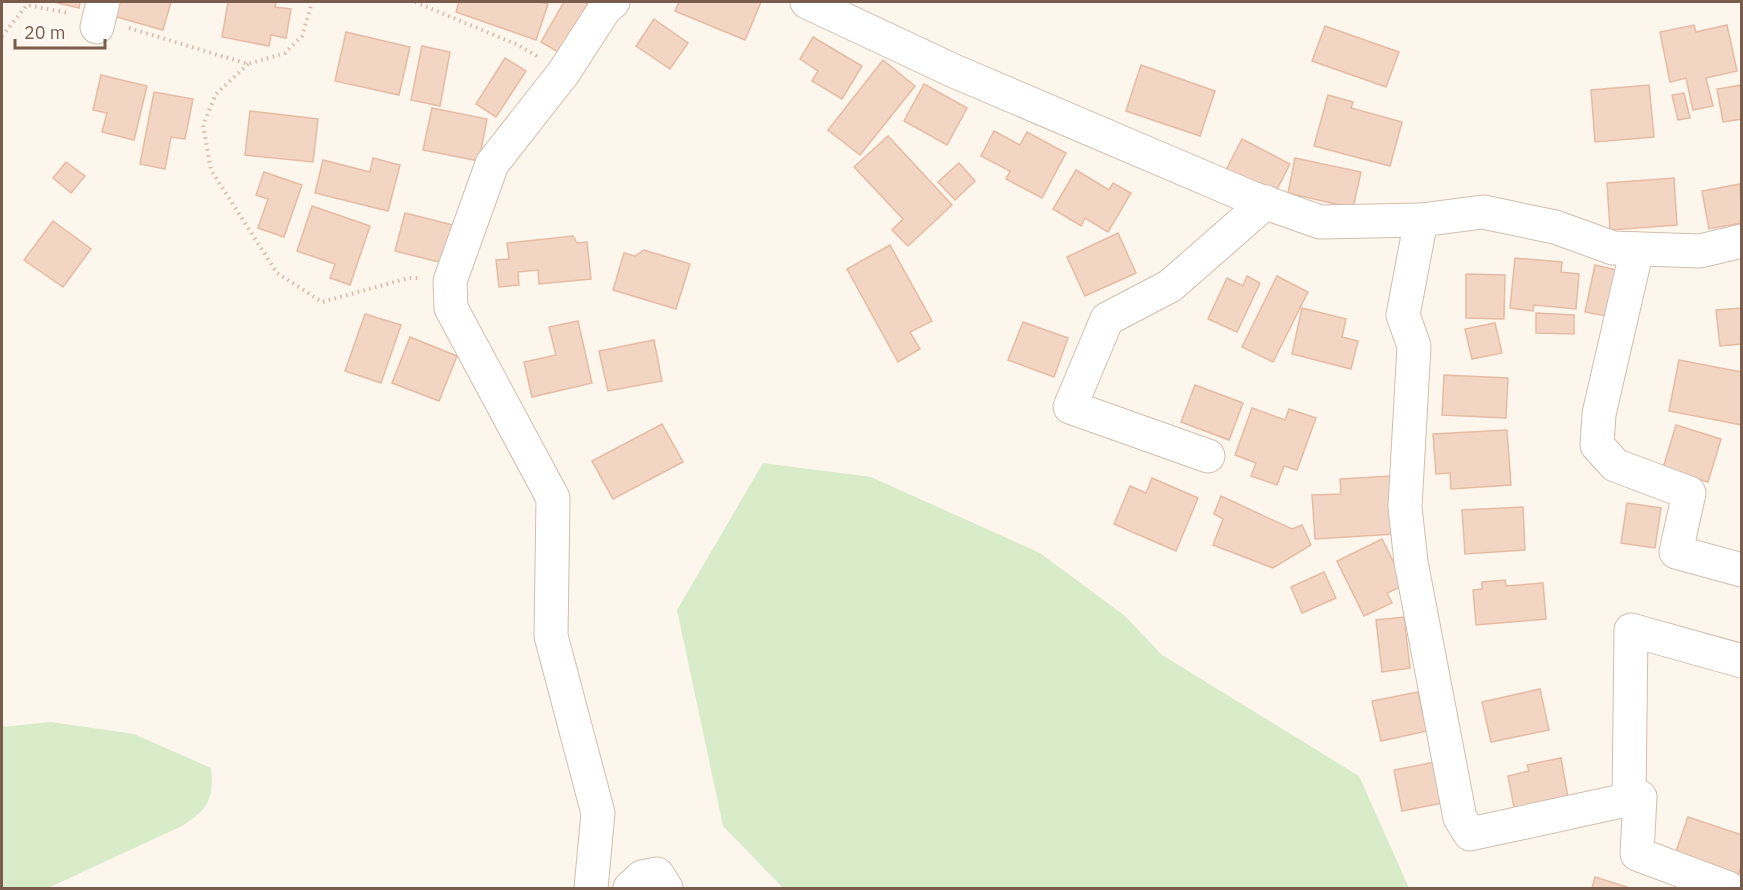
<svg xmlns="http://www.w3.org/2000/svg" width="1743" height="890" font-family="'IBM Plex Sans',sans-serif">
<rect width="100%" height="100%" fill="#fdf6ec"/>
<!-- green -->
<g fill="#d8ecc9">
<path d="M763 463 871 477 1040 553 1125 616 1162 655 1359 776 1409 888H783L723 826 677 610Z"/>
<path d="M51 722 134 734 211 768C215 798 207 810 182 826L48 888H2V727Z"/>
</g>
<!-- building -->
<g fill="#f3d5c3" stroke="#e6bba3" stroke-width="1.5">
<path d="M54 2H80L79 8Z"/>
<path d="M117 2H171L163 30 113 16Z"/>
<path d="M228 2H276L275 7 291 9 286 38 271 35 269 46 222 37Z"/>
<path d="M459 2H540L548 4 536 40 456 12Z"/>
<path d="M564 2H584L593 7 565 56 541 42Z"/>
<path d="M679 2H761L745 40 675 11Z"/>
<path d="M654 19 688 43 670 69 636 46Z"/>
<path d="M1694 25 1696 32 1727 25 1737 71 1706 78 1713 106 1693 110 1686 78 1670 82 1660 32Z"/>
<path d="M1325 26 1399 52 1386 87 1312 61Z"/>
<path d="M346 32 410 47 399 95 335 81Z"/>
<path d="M813 37 862 66 842 99 812 81 818 71 800 59Z"/>
<path d="M422 46 450 52 440 106 411 100Z"/>
<path d="M505 58 526 71 496 117 476 104Z"/>
<path d="M883 60 915 86 860 155 828 130Z"/>
<path d="M1141 65 1215 91 1200 136 1126 111Z"/>
<path d="M101 75 147 86 134 140 102 132 107 113 93 110Z"/>
<path d="M924 84 967 108 947 145 904 121Z"/>
<path d="M1649 85 1654 137 1595 142 1591 90Z"/>
<path d="M1742 85V119L1723 122 1717 89Z"/>
<path d="M154 92 193 99 185 139 171 137 165 169 140 164Z"/>
<path d="M1684 93 1690 118 1678 120 1672 95Z"/>
<path d="M1328 95 1353 102 1351 108 1402 122 1390 166 1314 146Z"/>
<path d="M432 108 487 119 479 161 423 150Z"/>
<path d="M250 111 318 119 313 162 245 155Z"/>
<path d="M994 131 1020 145 1027 132 1066 153 1042 198 1006 179 1010 171 981 156Z"/>
<path d="M888 136 952 205 908 246 892 230 903 219 854 167Z"/>
<path d="M1242 139 1290 164 1274 195 1226 170Z"/>
<path d="M373 158 400 165 388 211 315 193 323 160 370 172Z"/>
<path d="M1295 158 1361 172 1353 208 1288 193Z"/>
<path d="M66 162 85 176 71 193 53 178Z"/>
<path d="M959 163 975 181 955 200 938 182Z"/>
<path d="M1076 170 1109 190 1113 183 1131 193 1108 232 1085 218 1081 226 1053 209Z"/>
<path d="M264 172 302 185 284 237 258 228 268 199 256 195Z"/>
<path d="M1674 178 1677 225 1610 230 1607 183Z"/>
<path d="M1740 184 1742 223 1709 229 1702 191Z"/>
<path d="M312 206 370 226 350 285 330 278 335 264 297 251Z"/>
<path d="M405 213 461 227 451 265 395 251Z"/>
<path d="M53 221 91 249 63 287 24 260Z"/>
<path d="M1118 233 1136 273 1085 296 1067 257Z"/>
<path d="M573 236 577 243 587 242 591 279 539 284 538 270 518 272 519 285 499 287 496 260 509 259 507 243Z"/>
<path d="M890 245 932 321 910 332 920 349 898 362 847 269Z"/>
<path d="M644 250 690 264 676 309 613 290 624 253 635 256Z"/>
<path d="M1515 258 1562 262 1561 272 1579 274 1576 309 1534 305 1533 311 1510 308Z"/>
<path d="M1595 265 1621 271 1611 317 1585 312Z"/>
<path d="M1466 274 1505 275 1504 319 1466 318Z"/>
<path d="M1247 276 1260 283 1237 332 1208 319 1227 278 1243 286Z"/>
<path d="M1277 276 1308 292 1273 362 1242 347Z"/>
<path d="M1302 308 1346 319 1342 337 1358 341 1351 369 1292 354Z"/>
<path d="M1742 308V344L1720 346 1716 310Z"/>
<path d="M1536 313 1574 315V334L1536 333Z"/>
<path d="M365 314 401 325 381 383 345 371Z"/>
<path d="M578 321 592 383 532 397 524 362 556 355 549 327Z"/>
<path d="M1023 322 1068 338 1054 377 1008 360Z"/>
<path d="M1495 323 1502 353 1472 359 1465 329Z"/>
<path d="M410 337 457 356 439 401 392 383Z"/>
<path d="M654 340 662 381 608 391 599 351Z"/>
<path d="M1679 360 1742 372V425L1669 411Z"/>
<path d="M1444 375 1508 378 1506 418 1442 415Z"/>
<path d="M1195 385 1243 403 1229 440 1181 422Z"/>
<path d="M1252 408 1285 420 1289 409 1316 418 1297 470 1284 466 1277 485 1251 476 1256 463 1235 455Z"/>
<path d="M662 424 683 462 613 499 592 461Z"/>
<path d="M1676 425 1721 439 1708 482 1663 468Z"/>
<path d="M1507 430 1511 485 1451 489 1450 473 1436 474 1433 434Z"/>
<path d="M1392 476 1395 534 1315 539 1312 495 1341 494 1340 479Z"/>
<path d="M1152 478 1198 498 1176 551 1114 524 1130 486 1146 493Z"/>
<path d="M1221 496 1292 529 1302 525 1311 545 1273 568 1213 545 1223 519 1214 514Z"/>
<path d="M1627 503 1661 508 1655 548 1621 543Z"/>
<path d="M1523 507 1525 550 1465 554 1462 510Z"/>
<path d="M1382 539 1405 585 1387 593 1392 603 1364 616 1337 561Z"/>
<path d="M1324 572 1336 598 1302 613 1291 587Z"/>
<path d="M1505 580 1506 586 1543 583 1546 619 1476 625 1473 590 1482 589V582Z"/>
<path d="M1404 617 1410 668 1382 672 1376 620Z"/>
<path d="M1540 689 1549 730 1491 742 1482 702Z"/>
<path d="M1418 692 1427 731 1381 741 1372 701Z"/>
<path d="M1561 758 1569 803 1515 813 1508 776 1529 771 1527 765Z"/>
<path d="M1435 762 1443 803 1402 811 1394 770Z"/>
<path d="M1688 817 1742 835V864L1736 881 1673 860Z"/>
<path d="M1595 877 1630 888H1592Z"/>
</g>
<g fill="none" stroke-linecap="round" stroke-linejoin="round">
<!-- minor casing -->
<g stroke="#d1beb0" stroke-width="35">
<g id="minor">
<path d="M807 2 954 71 1252 198 1320 222 1421 220 1483 212 1555 227 1613 248 1700 251 1742 241"/>
<path d="M97 27 103 2"/>
<path d="M1421 220 1403 315 1414 346 1405 507 1411 562 1460 818 1470 834 1640 797 1637 854 1728 888"/>
<path d="M1637 249 1599 414 1597 445 1615 465 1689 493 1676 552 1742 570"/>
<path d="M1208 456 1070 407 1107 319 1170 286 1266 202"/>
<path d="M1629 800 1631 630 1742 661"/>
<path d="M591 888 598 813 551 636 553 498 451 308 450 281 492 164 564 72 606 7 613 2"/>
<path d="M630 888 642 877 657 874 666 888"/>
</g>
</g>
<!-- path -->
<g stroke="#d9b8a5" stroke-width="4" stroke-dasharray="1.5 4.5" stroke-linecap="butt">
<path d="M415 2 518 45 537 56"/>
<path d="M129 28 248 64 285 53 302 36 312 2"/>
<path d="M2 36 27 5 69 13"/>
<path d="M248 64 216 94 203 125 211 170 277 273 322 302 409 278H418"/>
</g>
<!-- minor -->
<use href="#minor" stroke="#fff" stroke-width="33"/>
</g>
<!-- border -->
<rect width="1743" height="890" fill="none" stroke="#7a5c4d" stroke-width="6"/>
<!-- scale -->
<path d="M15 39v9h90v-9" fill="none" stroke="#7a5c4d" stroke-width="3"/>
<text x="24" y="39" font-size="18" fill="#7a5c4d" stroke="#fffaf3" stroke-width="4.5" paint-order="stroke">20 m</text>
</svg>
